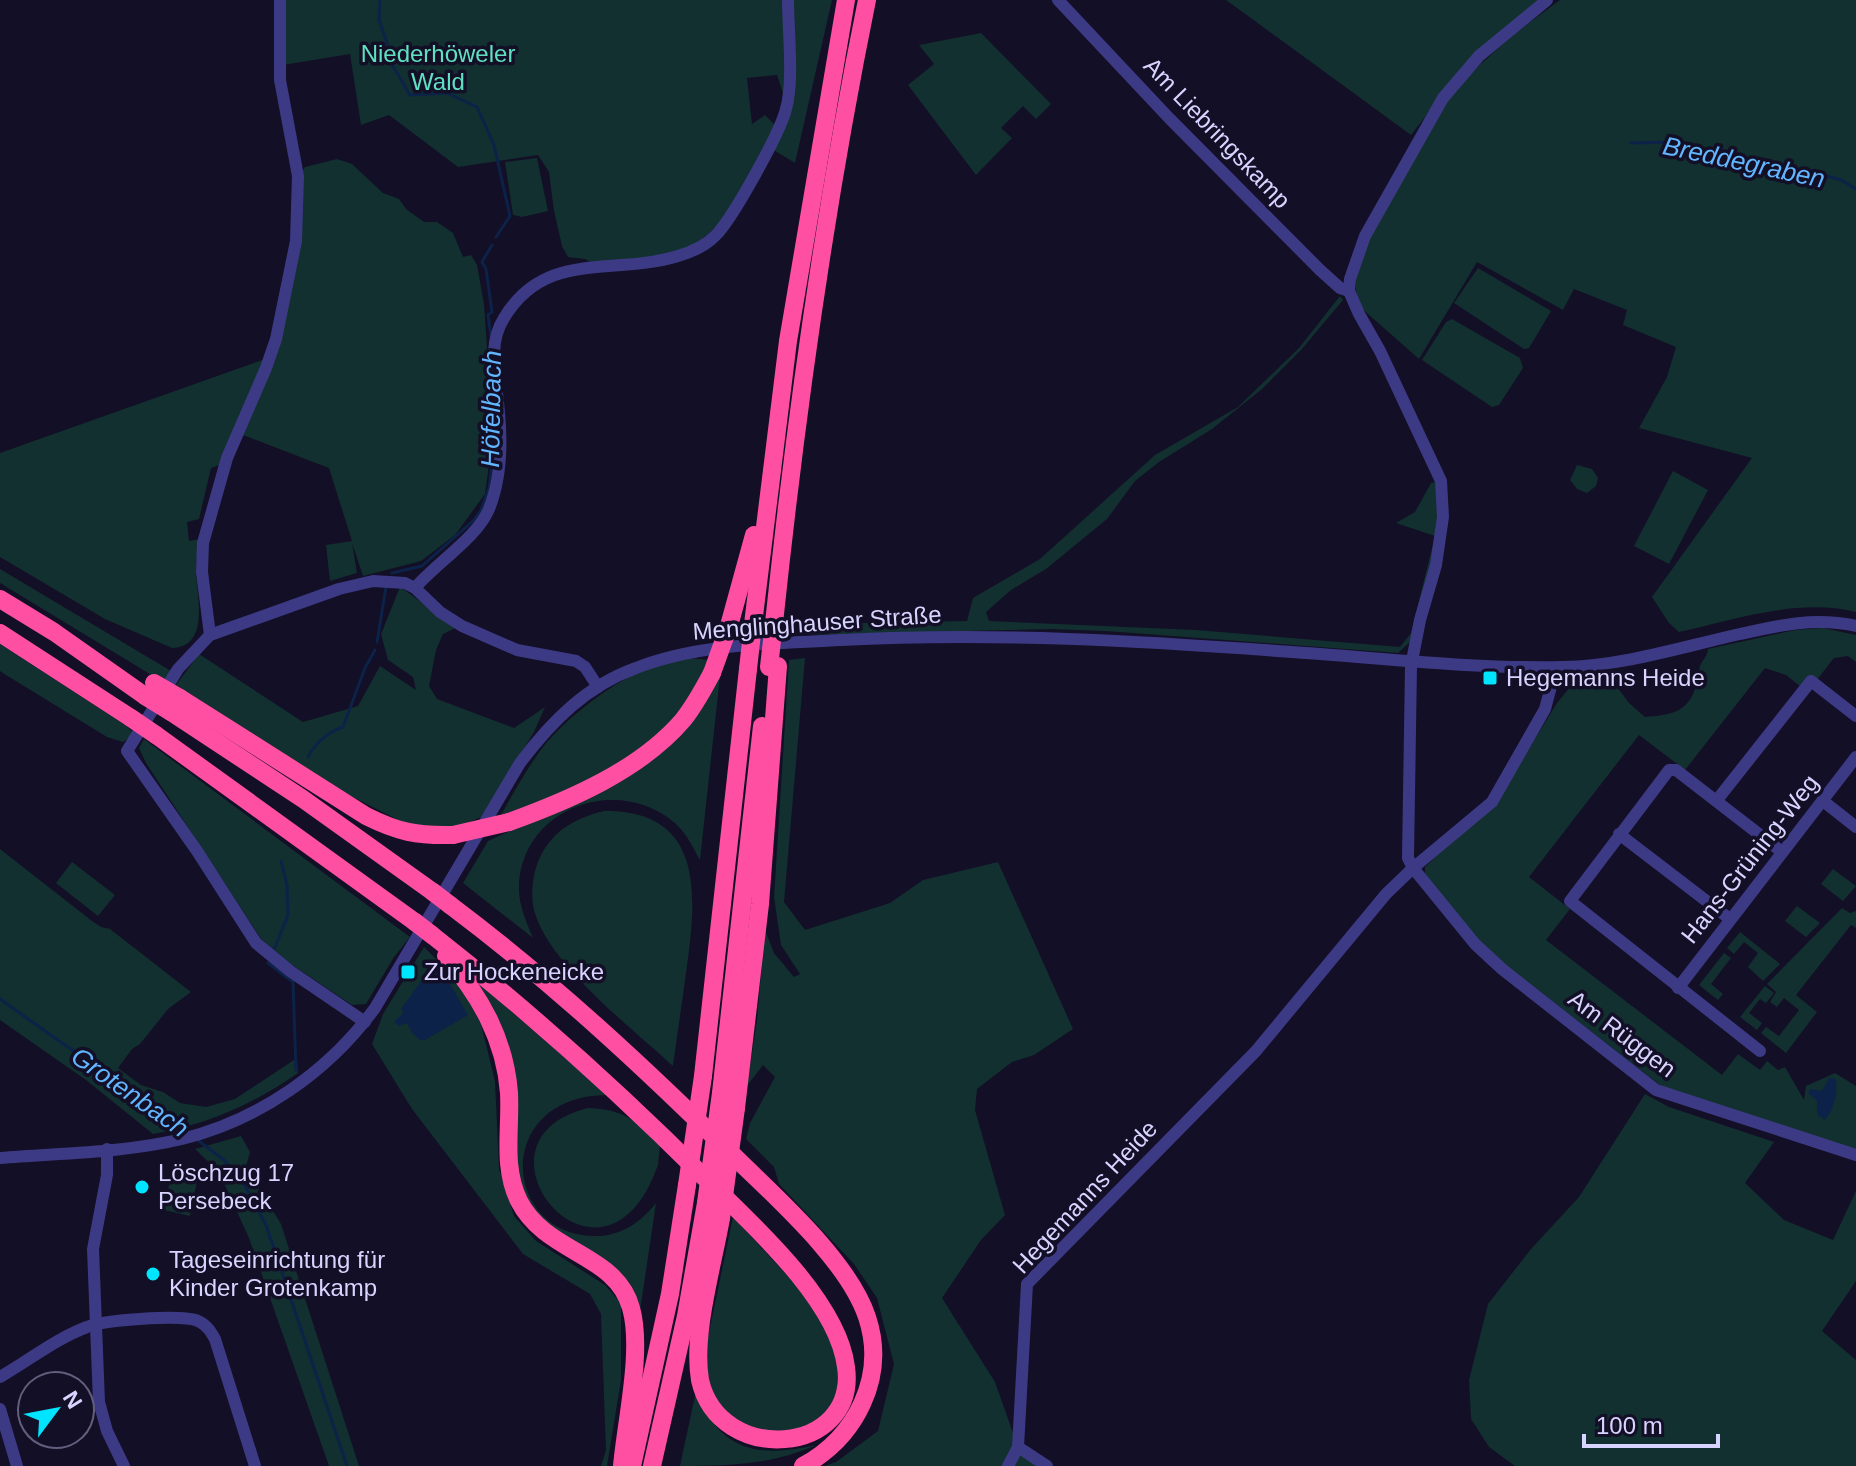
<svg xmlns="http://www.w3.org/2000/svg" width="1856" height="1466" font-family="Helvetica,sans-serif">
<rect width="100%" height="100%" fill="#130f26"/>
<!-- green -->
<g fill="#12302f">
<path d="M280 0H832L795 163 772 149 789 111 777 75 747 78 752 124 765 115 775 125C758 163 729 228 690 246 661 260 624 260 592 263L585 259 568 257 562 246 554 211 549 172 538 155 458 167 389 115 361 125 350 54 283 65Z"/>
<path d="M1226 0H1540L1433 107 1411 135Z"/>
<path d="M1560 0H1856V612C1797 598 1737 619 1679 632L1669 623 1652 597 1752 458 1639 428 1667 377 1676 347 1623 325 1627 310 1574 289 1563 310 1477 262 1419 359 1359 306 1356 291V272L1366 243 1447 102 1472 72 1515 33Z"/>
<path d="M981 33 1051 104 1036 119 1023 106 1001 128 1012 138 976 175 908 85 934 64 919 45Z"/>
<path d="M537 158 548 211 522 217 513 215 505 162Z"/>
<path d="M337 159 352 164 383 193 399 199 406 209 424 222H437L453 233 463 257 471 255 477 265 484 304 493 435 485 494 455 535 421 561 363 576 352 543 357 573 330 581 326 545 352 541 329 468 243 435C282 343 304 273 302 172L305 167Z"/>
<path d="M1478 268 1551 311 1529 348 1524 349 1454 303Z"/>
<path d="M1340 296 1343 300 1301 350 1262 389 1212 429 1159 462 1135 481 1107 519 1046 569 1011 590 986 612 989 621 1196 630 1400 647 1411 633 1435 536 1396 523 1415 512 1431 483 1435 482C1447 534 1424 591 1411 641L1398 653 1106 631 1050 629 807 635 809 624 967 621 973 598 1040 559 1155 455 1238 407 1299 348Z"/>
<path d="M1452 319 1520 358 1523 368 1499 405 1492 407 1422 360 1446 322Z"/>
<path d="M265 359 219 465 211 468 199 519 187 522 189 541 200 539C198 550 196 560 196 571 197 596 210 647 172 648L105 619 0 557V453Z"/>
<path d="M1577 465 1592 469 1598 478 1596 486 1587 493 1577 489 1570 480Z"/>
<path d="M1673 471 1708 490 1669 564 1634 546Z"/>
<path d="M0 569 171 671 163 682 0 583Z"/>
<path d="M400 587C420 599 435 617 455 628L443 634 436 650 429 686 437 699 514 728 545 707 534 732 483 816 455 829 410 826 341 791 176 685 199 654 303 722 358 706 380 666 416 690 413 677 388 660 381 634Z"/>
<path d="M1823 628 1856 635V662L1848 656 1834 658 1816 681 1801 687 1786 675 1765 668 1685 770 1639 735 1529 877 1570 909 1546 940 1722 1075 1738 1054 1760 1070 1767 1061 1778 1070 1785 1067 1804 1100 1806 1086 1835 1073 1856 1086V1150L1664 1088 1484 948 1425 874V867L1503 791 1557 703 1575 681 1583 676 1607 673 1629 703 1645 717C1670 715 1688 713 1696 686 1698 680 1698 672 1700 666 1703 659 1707 657 1708 649L1795 630Z"/>
<path d="M0 644 125 725 135 734 123 742 107 737 6 675 0 671Z"/>
<path d="M688 658 710 660C700 677 691 698 678 714 640 764 559 795 501 815 514 792 527 768 543 747 567 717 616 679 652 667 664 664 676 661 688 658Z"/>
<path d="M805 658 784 902 805 930 890 903 923 880 998 862 1073 1029 1034 1055 1012 1062 977 1089 975 1110 1005 1215 981 1240 942 1298 995 1382 1018 1447 1047 1466H825L836 1462 878 1431 894 1364 877 1298 854 1264 779 1184 774 1167 746 1139 750 1123 775 1077 763 1065 747 1086 757 1020 765 930 774 953 794 977 800 974 781 945 774 897 789 660Z"/>
<path d="M721 667 700 860C693 848 687 834 676 824 620 774 523 806 519 885 518 904 526 921 533 938L463 883 488 841 611 783Z"/>
<path d="M144 739 410 937 394 957 366 1004 352 1005 288 962 261 939 146 763 139 748Z"/>
<path d="M604 811C708 810 696 901 686 973 682 1004 677 1035 673 1066 632 1028 548 964 534 910 530 892 533 871 541 855 555 829 576 818 604 811Z"/>
<path d="M0 849 92 921 101 927 110 929 191 992 168 1009 140 1044 132 1049 118 1068 141 1085 163 1092 180 1103 206 1107 235 1099 297 1058 298 1073C254 1104 206 1125 153 1134L86 1080 0 1020Z"/>
<path d="M72 862 115 895 98 916 56 883Z"/>
<path d="M1833 869 1856 886 1843 901 1821 884Z"/>
<path d="M1797 906 1820 923 1806 937 1785 921Z"/>
<path d="M1842 908 1850 913 1856 911V928L1851 925 1796 995 1817 1012 1786 1053 1761 1033 1766 1027 1779 1036 1799 1010 1784 998 1777 1007 1770 1002 1776 992 1767 984Z"/>
<path d="M1740 932 1780 964 1763 981 1748 967 1758 953 1744 942 1734 954 1727 948Z"/>
<path d="M424 947 457 980 481 1024 495 1081 499 1169 514 1216 536 1241 605 1285 621 1303V1380L607 1466H601L606 1450 601 1314 590 1294 523 1254 412 1109 372 1044 383 1014Z"/>
<path d="M1724 953 1731 958 1711 984 1723 994 1718 1000 1699 985Z"/>
<path d="M463 970 608 1095C493 1095 501 1234 593 1236 620 1237 640 1223 656 1203L640 1311 553 1234 519 1187 513 1097Z"/>
<path d="M1765 986 1774 993 1766 1003 1760 999 1749 1013 1762 1023 1757 1030 1740 1017Z"/>
<path d="M1645 1094 1669 1107 1774 1142 1745 1183 1784 1220 1833 1240 1856 1191V1281L1822 1331 1856 1360V1466H1515L1489 1447 1471 1419 1469 1380 1488 1304 1531 1249 1579 1197Z"/>
<path d="M588 1108C623 1109 638 1121 660 1146L658 1164 660 1159C607 1325 453 1141 588 1108Z"/>
<path d="M241 1136 250 1152 246 1167 281 1224 359 1466H329L249 1238 219 1172 195 1149Z"/>
<path d="M172 1170 198 1175 190 1216 164 1210Z"/>
<path d="M733 1217 797 1286 813 1307 837 1355V1391L830 1407 816 1423 776 1438 724 1416 707 1380V1342Z"/>
<path d="M696 1391C720 1452 758 1458 816 1445 772 1465 727 1466 680 1466Z"/>
</g>
<!-- water -->
<g fill="#0c2248">
<path d="M429 970H438L450 984 468 1015 425 1040H420L412 1033 407 1023 399 1026 394 1022 403 1013 401 1009Z"/>
<path d="M1829 1078 1836 1079C1838 1091 1834 1113 1824 1120L1817 1114V1101L1808 1093 1810 1089 1822 1091Z"/>
</g>
<g fill="none" stroke-linecap="round" stroke-linejoin="round">
<!-- stream -->
<g stroke="#0c2248" stroke-width="3">
<path d="M380 0 379 20 387 43V56L410 95 447 93 477 107 494 145 510 216 496 237"/>
<path d="M1631 143 1675 142 1754 164 1805 170 1841 180 1856 189"/>
<path d="M491 336 488 315 492 312 486 269 482 262 492 245"/>
<path d="M392 573 422 566 474 520 481 510 489 488 494 451"/>
<path d="M377 642 386 587"/>
<path d="M308 757C315 743 328 732 343 727L365 668 375 650"/>
<path d="M273 952 288 915 287 885 281 861"/>
<path d="M268 963 293 982 296 1070"/>
<path d="M0 999 189 1133"/>
<path d="M195 1138 225 1161 245 1186 266 1225 347 1466"/>
</g>
<!-- minor -->
<g stroke="#3d3a85" stroke-width="12">
<path d="M1058 0 1169 118 1320 270 1340 288 1349 291"/>
<path d="M1547 0 1479 56 1443 98 1365 236 1350 279 1349 291 1359 314 1380 351 1441 481 1443 517 1436 565 1420 620 1411 666 1408 858 1413 868 1475 944 1502 969 1656 1090 1856 1155"/>
<path d="M415 588C436 563 477 538 489 509 501 479 502 444 499 413 497 382 486 346 504 318 546 249 613 276 678 256 692 252 705 246 715 236 732 220 780 133 786 109 794 81 788 31 788 0"/>
<path d="M210 635 202 572 203 543 227 458 266 368 276 339 296 241 298 176 280 80V0"/>
<path d="M1717 800 1811 681 1856 716"/>
<path d="M1823 801 1856 827"/>
<path d="M1619 834 1730 919"/>
<path d="M1678 988 1856 757"/>
<path d="M365 1022 290 971 256 943 197 851 127 751 178 669 210 635 339 589 373 581 405 583 415 588 440 612 462 626 517 650 576 661 585 667 598 687"/>
<path d="M1760 1051 1570 901 1669 770H1676L1782 852"/>
<path d="M107 1149V1175L93 1249 99 1402 107 1431 124 1466"/>
<path d="M0 1158C60 1153 123 1153 182 1139 259 1120 328 1072 375 1008L520 763C551 722 586 686 636 668 700 643 774 644 841 640 992 632 1142 641 1292 652 1382 658 1473 669 1563 667 1622 666 1682 647 1740 634 1780 625 1815 617 1856 626"/>
<path d="M0 1377C28 1361 57 1338 87 1327 104 1320 182 1314 198 1321 207 1325 211 1332 215 1339L255 1466"/>
<path d="M0 1409 17 1466"/>
<path d="M1018 1447 1047 1466"/>
<path d="M1008 1466 1018 1447 1027 1284 1256 1051 1386 894 1413 868 1492 802 1545 709 1556 668"/>
</g>
<!-- highway -->
<g stroke="#ff4fa3" stroke-width="18">
<path d="M0 599 54 632 145 696"/>
<path d="M774 623C796 414 825 206 867 0"/>
<path d="M753 624 788 341 846 0"/>
<path d="M729 626 754 535"/>
<path d="M0 633 131 718"/>
<path d="M180 698 366 816C398 832 417 836 453 835"/>
<path d="M171 712 303 799 433 892"/>
<path d="M156 735 415 922"/>
<path d="M509 822C570 800 640 770 683 720 695 705 703 690 712 673"/>
<path d="M450 905C554 983 648 1071 741 1163 782 1203 849 1263 867 1317 887 1377 856 1437 803 1466"/>
<path d="M432 935C529 1011 620 1093 707 1180 753 1225 838 1301 846 1367 858 1456 719 1466 700 1380 692 1334 713 1265 721 1218"/>
<path d="M446 956C480 996 505 1039 509 1093 511 1129 502 1167 519 1201 546 1254 616 1253 631 1308 643 1350 626 1421 622 1466"/>
<path d="M703 1076 748 669"/>
<path d="M721 1093 762 726"/>
<path d="M736 1108 760 904 778 666"/>
<path d="M632 1466 670 1294 687 1185"/>
<path d="M652 1466 686 1316 706 1203"/>
</g>
<!-- highway-bridge -->
<g stroke="#ff4fa3" stroke-width="18">
<path d="M769 667 774 623"/>
<path d="M748 669 753 624"/>
<path d="M712 673 729 626"/>
<path d="M154 683 180 698"/>
<path d="M145 696 171 712"/>
<path d="M131 718 156 735"/>
<path d="M453 835 509 822"/>
<path d="M433 892 450 905"/>
<path d="M415 922 432 935"/>
<path d="M687 1185 703 1076"/>
<path d="M706 1203 721 1093"/>
<path d="M721 1218 736 1108"/>
</g>
</g>
<!-- markers -->
<g fill="#00e5ff" stroke="#130f26" stroke-width="3">
<rect x="1482" y="670" width="16" height="16" rx="4"/>
<rect x="400" y="964" width="16" height="16" rx="4"/>
<circle cx="142" cy="1187" r="8"/>
<circle cx="153" cy="1274" r="8"/>
</g>
<g text-anchor="middle" stroke-width="7" stroke-linejoin="round" paint-order="stroke">
<!-- park labels -->
<g font-size="24" fill="#5fe0c0" stroke="#130f26">
<text x="438" y="62">Niederhöweler<tspan x="438" dy="28">Wald</tspan></text>
</g>
<!-- street labels -->
<g font-size="24" fill="#d9d4ff" stroke="#130f26">
<text transform="translate(1217 133) rotate(46)" y="8">Am Liebringskamp</text>
<text transform="translate(817 623) rotate(-4)" y="8">Menglinghauser Straße</text>
<text transform="translate(1750 859) rotate(-52)" y="8">Hans-Grüning-Weg</text>
<text transform="translate(1622 1034) rotate(37)" y="8">Am Rüggen</text>
<text transform="translate(1085 1197) rotate(-47)" y="8">Hegemanns Heide</text>
</g>
<!-- poi labels -->
<g font-size="24" fill="#d9d4ff" stroke="#130f26" text-anchor="start">
<text x="1506" y="686">Hegemanns Heide</text>
<text x="424" y="980">Zur Hockeneicke</text>
<text x="158" y="1181">Löschzug 17<tspan x="158" dy="28">Persebeck</tspan></text>
<text x="169" y="1268">Tageseinrichtung für<tspan x="169" dy="28">Kinder Grotenkamp</tspan></text>
</g>
<!-- water labels -->
<g font-size="26" font-style="italic" fill="#62b6ff" stroke="#130f26">
<text transform="translate(1744 162) rotate(12)" y="9">Breddegraben</text>
<text transform="translate(491 409) rotate(-89)" y="9">Höfelbach</text>
<text transform="translate(130 1092) rotate(35)" y="9">Grotenbach</text>
</g>
</g>
<!-- north arrow -->
<g transform="translate(56 1410) rotate(58)"><circle r="38" fill="#130f26" stroke="#625e7d" stroke-width="2"/>
<path d="M0-6L14 30L0 20L-14 30Z" fill="#00e5ff"/>
<text y="-12" font-size="22" font-weight="bold" text-anchor="middle" fill="#d9d4ff">N</text>
</g>
<!-- scale -->
<path d="M1584 1434v12h134v-12" fill="none" stroke="#d9d4ff" stroke-width="4"/>
<text x="1596" y="1434" font-size="24" fill="#d9d4ff" stroke="#130f26" stroke-width="6" paint-order="stroke">100 m</text>
</svg>
